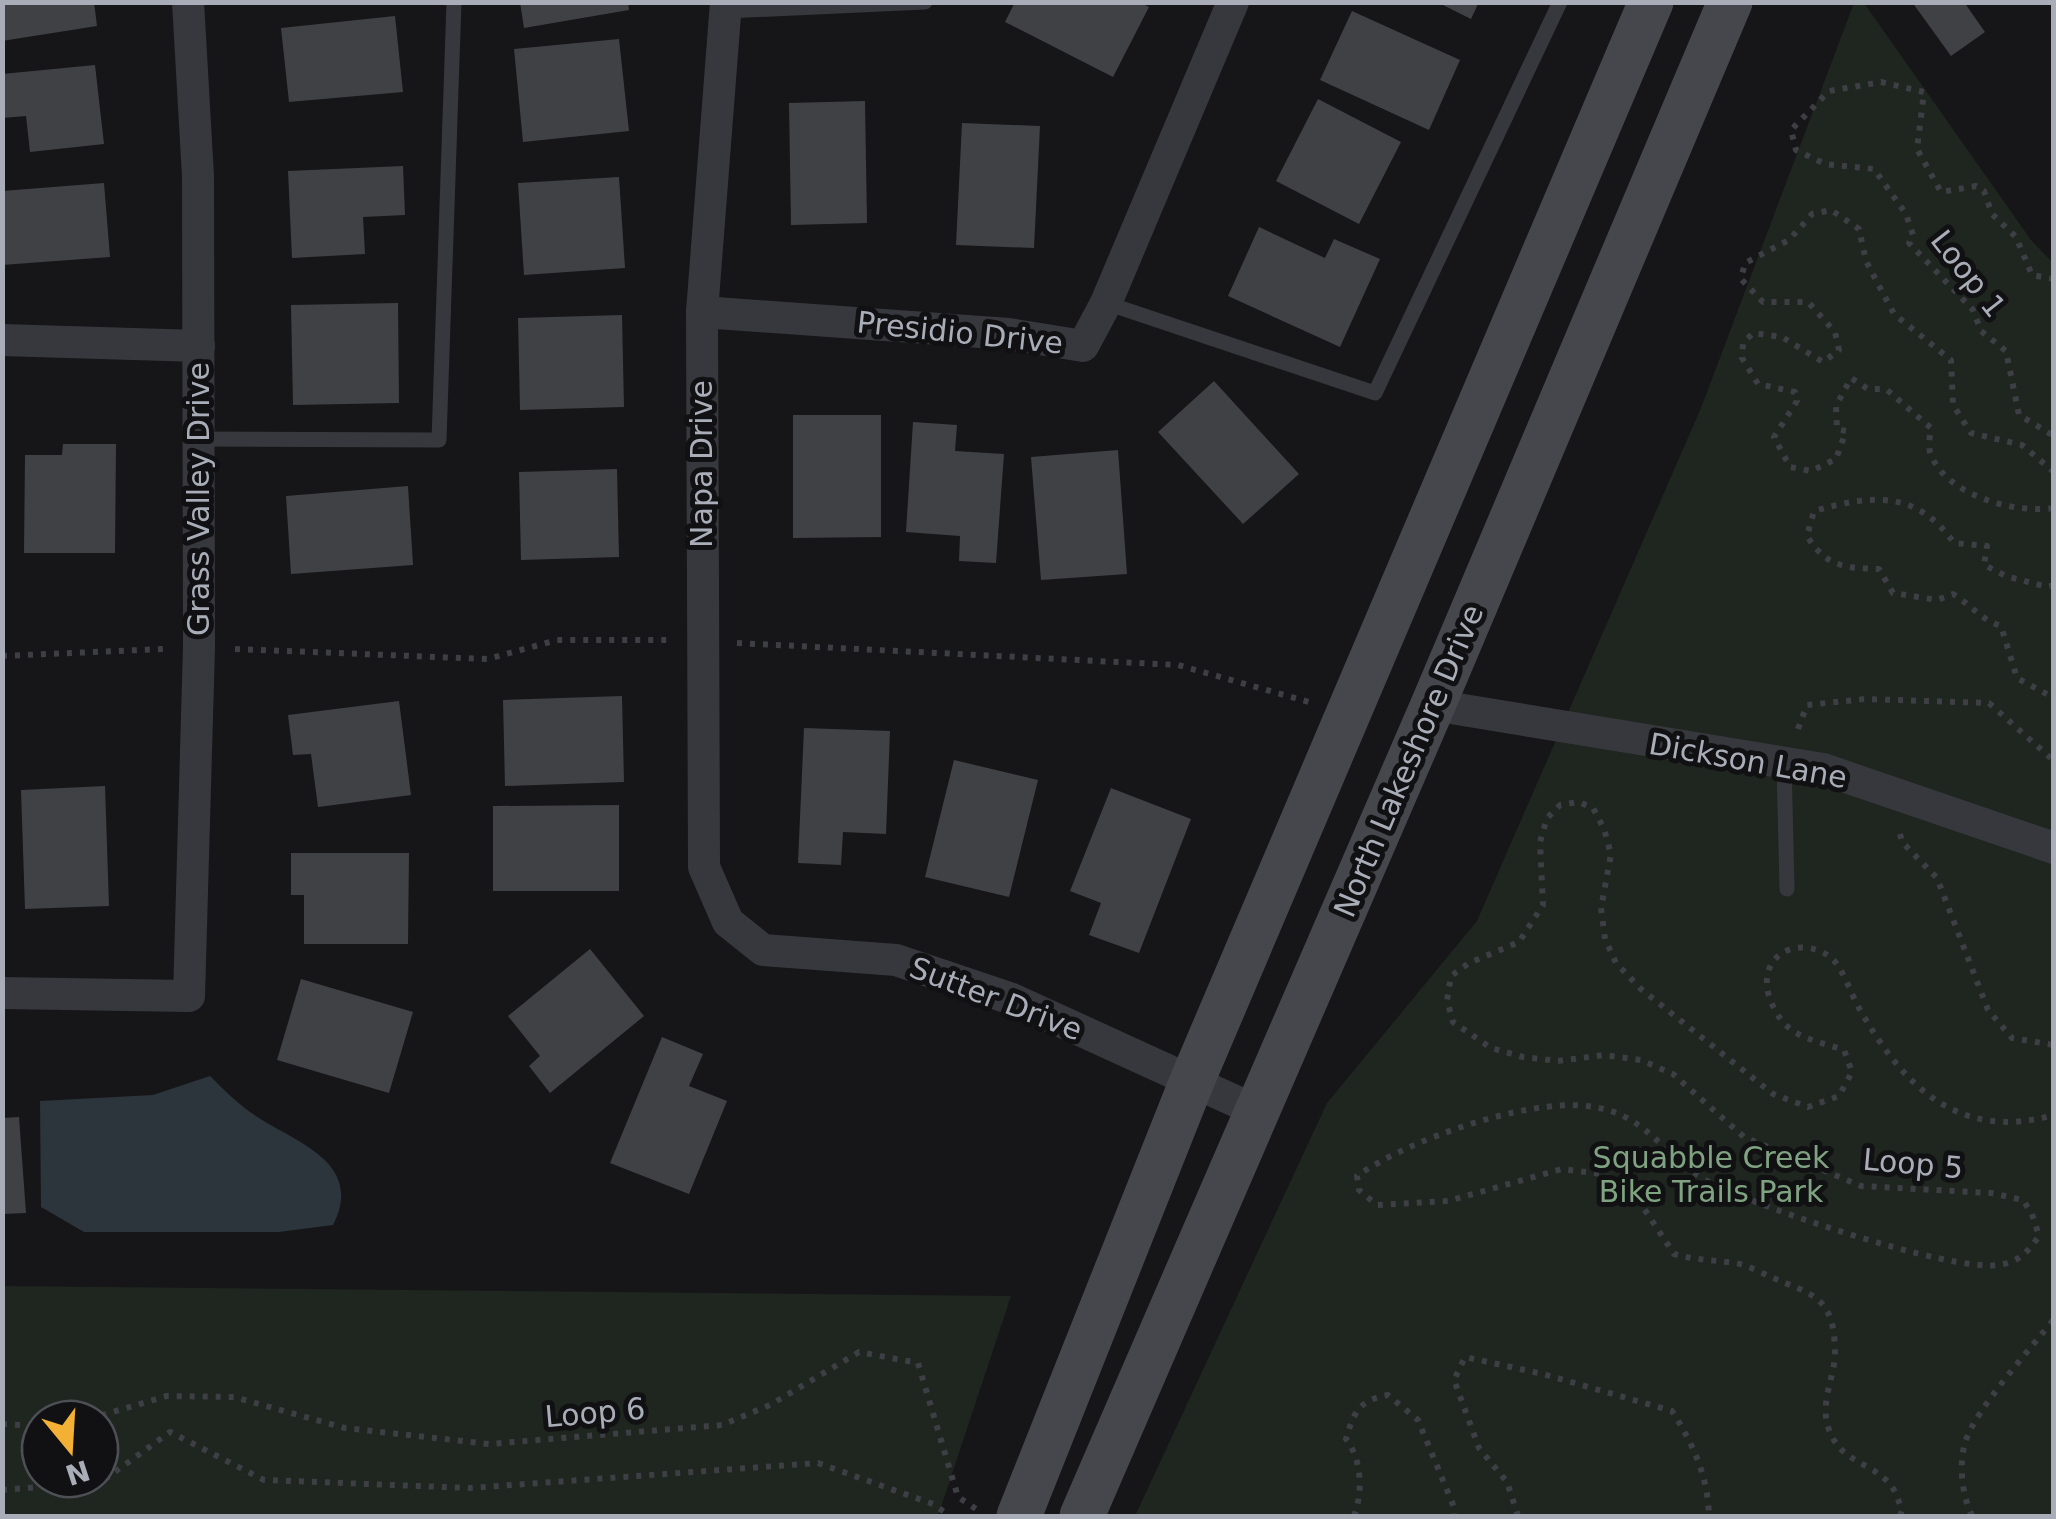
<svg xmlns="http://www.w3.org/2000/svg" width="2056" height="1519" font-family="'DejaVu Sans',sans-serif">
<rect width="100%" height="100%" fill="#161618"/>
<!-- green -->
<g fill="#1e261f" fill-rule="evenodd">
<path d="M1854 3H1864L2031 240 2053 263V1516H1135L1327 1103 1477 921 1701 408Z"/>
<path d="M3 1286 1011 1296 938 1516H3ZM40 1419H100V1479H40Z"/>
</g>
<!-- water -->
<path fill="#2c353c" d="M210 1076C225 1091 241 1107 259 1118 300 1144 364 1164 333 1225L279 1232H84L41 1207 40 1101 153 1095Z"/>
<!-- building -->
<g fill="#404145">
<path d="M2 2H94L97 26 2 41Z"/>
<path d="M520 2H628L629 10 524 28Z"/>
<path d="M1015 2H1139L1149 7 1113 77 1005 22Z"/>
<path d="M1437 2H1479L1471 19Z"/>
<path d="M1912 2H1964L1985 32 1951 56Z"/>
<path d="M1352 11 1460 60 1429 130 1320 80Z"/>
<path d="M395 16 403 92 289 102 281 28Z"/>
<path d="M619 39 629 131 523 142 514 49Z"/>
<path d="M95 65 104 144 30 152 26 116 2 118V74Z"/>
<path d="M1318 99 1401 142 1359 224 1276 181Z"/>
<path d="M865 101 867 223 791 225 789 103Z"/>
<path d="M962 123 1040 126 1034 248 956 245Z"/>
<path d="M403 166 405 215 363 217 365 254 292 258 288 171Z"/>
<path d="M619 177 625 268 524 275 518 183Z"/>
<path d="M104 183 110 257 2 265V191Z"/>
<path d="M1259 227 1325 258 1334 239 1380 259 1340 347 1228 296Z"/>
<path d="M398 303 399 403 293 405 291 305Z"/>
<path d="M622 315 624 407 520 410 518 318Z"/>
<path d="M1214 381 1299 474 1243 524 1158 432Z"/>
<path d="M793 415H881V537L793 538Z"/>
<path d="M913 422 957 425 955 451 1004 454 996 563 959 561 960 536 906 532Z"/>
<path d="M63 444H116L115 553H24L25 455H62Z"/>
<path d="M1118 450 1127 574 1041 580 1031 457Z"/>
<path d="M617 469 619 557 521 560 519 472Z"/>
<path d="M408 486 413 565 291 574 286 496Z"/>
<path d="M622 696 624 782 505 786 503 700Z"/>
<path d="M399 701 411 795 318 807 311 754 293 755 288 715Z"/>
<path d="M804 728 890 731 886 834 843 832 841 865 798 863Z"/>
<path d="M954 760 1038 780 1009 897 925 877Z"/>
<path d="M105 786 109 906 25 909 21 790Z"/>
<path d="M1111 788 1191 819 1139 953 1089 935 1101 903 1070 891Z"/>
<path d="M619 805V891H493V806Z"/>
<path d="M291 853H409L408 944H304V895H291Z"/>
<path d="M590 949 644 1016 550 1093 529 1066 540 1056 508 1016Z"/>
<path d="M301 979 413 1012 389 1093 277 1060Z"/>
<path d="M662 1037 703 1054 689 1086 727 1101 689 1194 610 1163Z"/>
<path d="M19 1117 26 1213 2 1214V1118Z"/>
</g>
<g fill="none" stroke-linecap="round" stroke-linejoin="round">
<!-- path -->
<g stroke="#3d3f44" stroke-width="6" stroke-dasharray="5 8" stroke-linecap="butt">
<path d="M2054 279 2032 275 2016 237 1992 214 1984 191 1976 186 1941 192 1917 149 1924 92 1881 82 1829 91 1791 130 1796 150 1825 164 1874 169 1906 214 1913 235 1909 243 1973 310 1981 331 2006 351 2019 415 2054 436"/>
<path d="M2054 472 2022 445 1971 433 1953 405 1951 360 1894 314 1866 261 1859 229 1831 210 1812 214 1789 240 1745 263 1741 279 1763 302H1808L1835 332 1839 350 1823 362 1782 337 1753 333 1743 343 1742 358 1758 384 1795 392 1797 401 1774 437 1790 467 1811 471 1836 459 1846 431 1837 429 1836 406 1851 378 1868 389H1886L1931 428C1930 435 1928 445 1930 452 1944 495 2014 514 2054 508"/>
<path d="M2054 585 2047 587 2006 576 1984 565 1987 546 1954 543C1916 489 1870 495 1814 511L1807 536C1826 567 1845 568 1879 569L1893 593 1937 600 1953 594C1971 605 1980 619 2001 626L2017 678 2054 698"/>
<path d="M737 643 1178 665 1309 702"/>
<path d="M235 649 488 659 557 640H670"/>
<path d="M2 656 163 649"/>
<path d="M1798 729 1807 705 1865 699 1989 703 2054 761"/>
<path d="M1900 834 1902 842 1937 878 1988 1010 2012 1038 2054 1045"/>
<path d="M89 1419 167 1396 234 1397 345 1428 489 1444 722 1425 770 1405 859 1352 918 1363 958 1497 979 1511"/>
<path d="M2 1424 40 1426"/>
<path d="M2 1490 101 1482 170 1432 264 1480 470 1488 818 1463 933 1504 950 1516"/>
<path d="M1354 1516C1363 1492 1362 1460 1346 1439 1354 1412 1359 1400 1388 1395L1418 1420 1454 1507V1516"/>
<path d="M1518 1516 1507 1482 1479 1448 1454 1380 1465 1357 1543 1374 1672 1411C1693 1444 1708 1476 1709 1516"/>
<path d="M1900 1516 1902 1510C1899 1502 1895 1489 1889 1483 1866 1459 1840 1463 1828 1427 1820 1400 1835 1378 1835 1351 1834 1296 1813 1295 1771 1277 1760 1272 1747 1265 1735 1263 1713 1260 1695 1260 1674 1254L1633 1192 1601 1174 1562 1169 1448 1201 1377 1205 1359 1190 1357 1176C1408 1140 1525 1099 1587 1106 1649 1113 1661 1156 1707 1181 1754 1206 1950 1272 1998 1265 2019 1262 2028 1252 2039 1236L2032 1214 2023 1200 1991 1193 1861 1186 1744 1137 1673 1074 1641 1060 1604 1055 1558 1061 1523 1057 1491 1048 1453 1022 1447 1000 1451 976 1469 963 1519 942 1543 905 1540 842 1547 818 1560 805 1579 802 1593 808 1604 829 1611 854 1601 908 1605 939 1616 963 1641 989 1773 1094 1808 1107 1839 1096 1852 1072 1844 1050C1807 1038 1783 1037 1769 996 1757 957 1796 934 1829 956 1843 966 1850 993 1859 1008 1903 1086 1958 1142 2054 1115"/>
<path d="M1972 1516C1962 1495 1958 1463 1966 1440 1977 1408 2031 1348 2054 1319"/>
</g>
<!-- service -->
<g stroke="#37383d" stroke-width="15">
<path d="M726 11 925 2"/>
<path d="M1106 303 1375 393 1560 2"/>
<path d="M199 439 439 440 454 2"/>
<path d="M1784 762 1787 889"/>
</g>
<!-- minor -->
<g stroke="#37383d" stroke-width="32">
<path d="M726 2 702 312 704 867 728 922 763 950 896 960 1012 999 1257 1111"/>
<path d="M702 312 1009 334 1083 346 1106 303 1233 2"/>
<path d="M2 340 199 346"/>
<path d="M1433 705 1823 769 2054 848"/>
<path d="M2 993 189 996 199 647 198 176 188 2"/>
</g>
<!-- secondary -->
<g stroke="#45474d" stroke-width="45">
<path d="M1019 1516 1192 1081 1651 2"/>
<path d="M1082 1516 1433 705 1730 2"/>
</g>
</g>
<g text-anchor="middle" stroke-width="10" stroke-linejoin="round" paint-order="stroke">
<!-- street labels -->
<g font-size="30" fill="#a8adb8" stroke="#111113">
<text transform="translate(1968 274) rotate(52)" y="10">Loop 1</text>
<text transform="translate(960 333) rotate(6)" y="10">Presidio Drive</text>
<text transform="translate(702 464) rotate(-90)" y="10">Napa Drive</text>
<text transform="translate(199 499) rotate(-90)" y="10">Grass Valley Drive</text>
<text transform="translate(1409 761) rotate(-67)" y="10">North Lakeshore Drive</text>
<text transform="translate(1748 761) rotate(10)" y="10">Dickson Lane</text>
<text transform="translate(996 999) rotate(21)" y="10">Sutter Drive</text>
<text transform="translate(1913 1164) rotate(5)" y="10">Loop 5</text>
<text transform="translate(595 1413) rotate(-5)" y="10">Loop 6</text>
</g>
<!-- park labels -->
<g font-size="30" fill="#7fa381" stroke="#111113">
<text x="1711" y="1168">Squabble Creek<tspan x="1711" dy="34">Bike Trails Park</tspan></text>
</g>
</g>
<!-- border -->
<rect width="2056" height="1519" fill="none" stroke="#a8adb8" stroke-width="10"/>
<!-- north arrow -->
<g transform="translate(70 1449) rotate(162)"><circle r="48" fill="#111113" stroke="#4d4f55" stroke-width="2.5"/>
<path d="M0-8L18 38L0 25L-18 38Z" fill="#f2b134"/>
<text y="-15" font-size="28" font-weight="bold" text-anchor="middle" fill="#a8adb8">N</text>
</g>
</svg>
